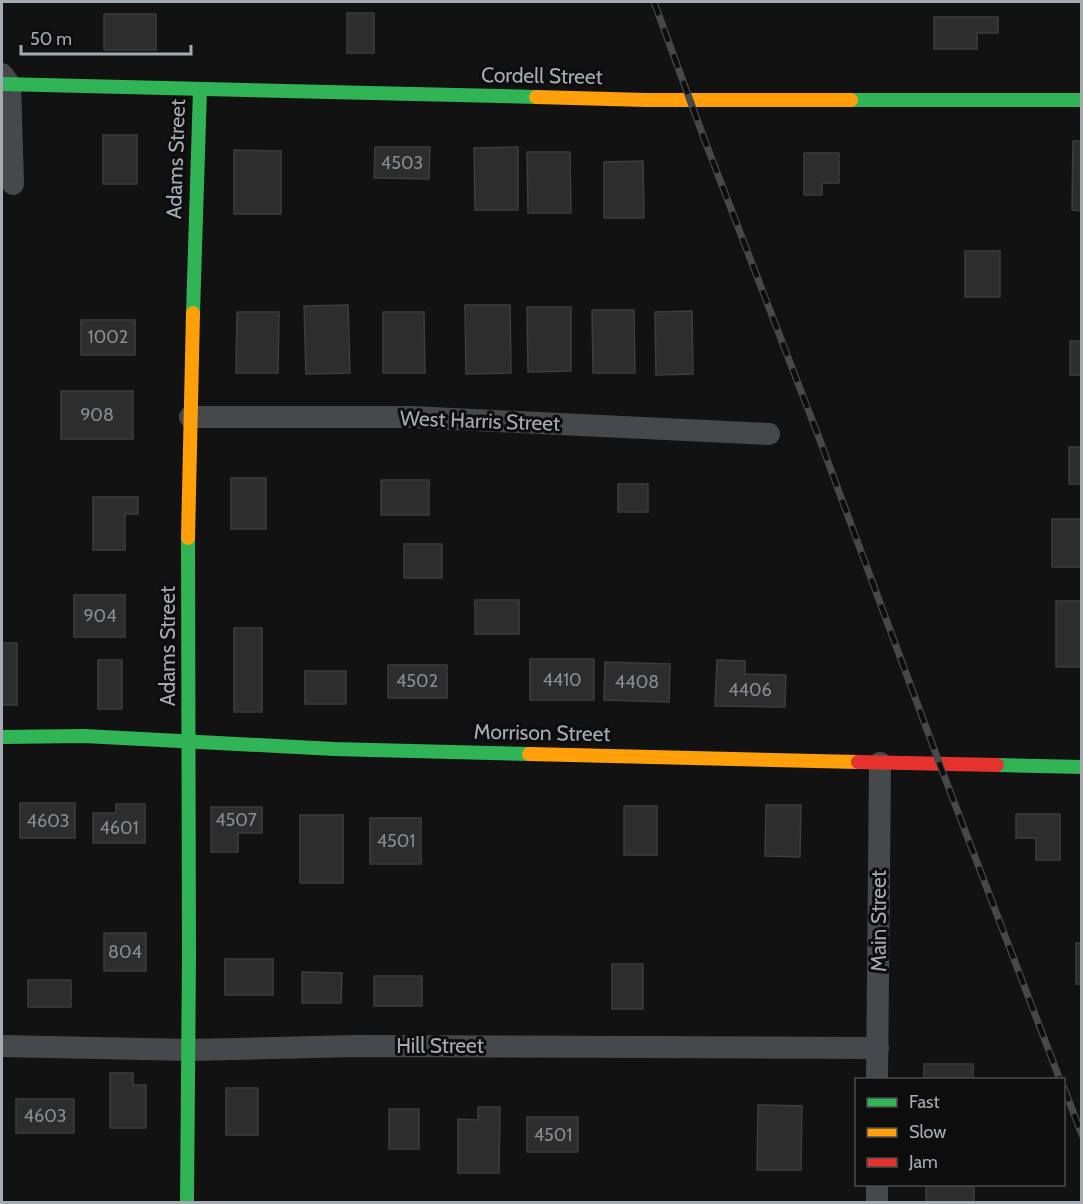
<svg xmlns="http://www.w3.org/2000/svg" width="1083" height="1204" font-family="Cabin,sans-serif">
<rect width="100%" height="100%" fill="#121212"/>
<!-- building -->
<g fill="#2d2d2e" stroke="#3b3d3e" stroke-width="1.5">
<rect x="347" y="13" width="27" height="40"/>
<rect x="104" y="14" width="52" height="36"/>
<path d="M934 17H998V33H977V49H934Z"/>
<rect x="103" y="135" width="34" height="49"/>
<path d="M1073 141H1082V211L1072 210Z"/>
<path d="M375 147H430L429 179 374 178Z"/>
<path d="M518 147V210H475L474 148Z"/>
<path d="M234 150 281 151V214H234Z"/>
<path d="M527 152H570L571 213H528Z"/>
<path d="M804 153H839V183H822V195H804Z"/>
<path d="M643 161 644 218H604V162Z"/>
<rect x="965" y="251" width="35" height="46"/>
<path d="M348 305 350 373 306 374 304 306Z"/>
<path d="M465 305H510L511 373 466 374Z"/>
<path d="M527 307H571V371L528 372Z"/>
<path d="M592 310H634L635 373H593Z"/>
<path d="M692 311 693 374 656 375 655 312Z"/>
<path d="M237 312H279L278 373H236Z"/>
<path d="M383 312H424L425 373H383Z"/>
<rect x="81" y="320" width="54" height="35"/>
<rect x="1070" y="341" width="12" height="34"/>
<rect x="61" y="391" width="72" height="48"/>
<rect x="1069" y="447" width="13" height="37"/>
<rect x="231" y="478" width="35" height="51"/>
<rect x="381" y="480" width="48" height="35"/>
<rect x="618" y="484" width="30" height="28"/>
<path d="M93 497H138V514H125V550H93Z"/>
<rect x="1052" y="519" width="30" height="48"/>
<rect x="404" y="544" width="38" height="34"/>
<rect x="74" y="595" width="51" height="42"/>
<rect x="475" y="600" width="44" height="34"/>
<rect x="1056" y="601" width="26" height="66"/>
<rect x="234" y="628" width="28" height="84"/>
<rect x="2" y="643" width="15" height="62"/>
<rect x="530" y="659" width="64" height="41"/>
<rect x="98" y="660" width="24" height="49"/>
<path d="M717 660 745 661V674L786 675 785 707 715 706Z"/>
<path d="M605 662 670 664 669 702 604 700Z"/>
<rect x="388" y="665" width="59" height="33"/>
<rect x="305" y="671" width="41" height="33"/>
<rect x="20" y="803" width="55" height="35"/>
<path d="M116 804H145V843H93V813H116Z"/>
<path d="M766 805H801L800 857 765 856Z"/>
<rect x="624" y="806" width="33" height="49"/>
<path d="M211 807H262V833H238V852H211Z"/>
<path d="M1016 814H1060V860H1036V838H1016Z"/>
<rect x="300" y="815" width="43" height="68"/>
<rect x="370" y="818" width="51" height="46"/>
<rect x="104" y="933" width="42" height="38"/>
<rect x="1076" y="943" width="6" height="41"/>
<rect x="225" y="959" width="48" height="36"/>
<rect x="612" y="964" width="31" height="45"/>
<path d="M302 972 342 973 341 1003H302Z"/>
<rect x="374" y="976" width="48" height="30"/>
<rect x="28" y="980" width="43" height="27"/>
<rect x="924" y="1064" width="49" height="16"/>
<path d="M110 1073H133V1085H146V1128H110Z"/>
<rect x="226" y="1088" width="32" height="47"/>
<rect x="16" y="1099" width="58" height="34"/>
<path d="M758 1105 802 1106 801 1170H757Z"/>
<path d="M478 1107H500L499 1173H458V1119L478 1120Z"/>
<rect x="389" y="1109" width="30" height="40"/>
<rect x="527" y="1117" width="51" height="35"/>
<rect x="926" y="1184" width="48" height="18"/>
</g>
<g fill="none" stroke-linecap="round" stroke-linejoin="round">
<!-- street -->
<g stroke="#46494b" stroke-width="22">
<path d="M2 74 10 85 13 184"/>
<path d="M190 417H412L769 434"/>
<path d="M2 1046 190 1050 356 1046 878 1048"/>
<path d="M877 1080 880 763"/>
<path d="M877 1202V1184"/>
</g>
<!-- fast -->
<g stroke="#30b455" stroke-width="14">
<path d="M2 84 536 97"/>
<path d="M851 100H1082"/>
<path d="M193 313 200 89"/>
<path d="M2 737 84 736 334 749 529 754"/>
<path d="M997 765 1082 767"/>
<path d="M187 1202 189 956 188 538"/>
</g>
<!-- slow -->
<g stroke="#ff9f0a" stroke-width="14">
<path d="M536 97 646 100H851"/>
<path d="M188 538 193 313"/>
<path d="M529 754 858 762"/>
</g>
<!-- jam -->
<path stroke="#e5322d" stroke-width="14" d="M858 762 997 765"/>
<!-- rail casing -->
<g stroke="#47484a" stroke-width="7">
<g id="rail">
<path d="M654 2 705 141 821 443 940 765 1060 1080"/>
<path d="M1064 1088 1082 1135"/>
</g>
</g>
<!-- rail -->
<use href="#rail" stroke="#0d0d0e" stroke-width="4.5" stroke-dasharray="14" stroke-linecap="butt"/>
</g>
<g text-anchor="middle" stroke-width="6" stroke-linejoin="round" paint-order="stroke">
<!-- number labels -->
<g font-size="18" fill="#868c91">
<text x="402" y="169">4503</text>
<text x="108" y="343">1002</text>
<text x="97" y="421">908</text>
<text x="100" y="622">904</text>
<text x="562" y="686">4410</text>
<text x="417" y="687">4502</text>
<text x="637" y="688">4408</text>
<text x="750" y="696">4406</text>
<text x="236" y="826">4507</text>
<text x="48" y="827">4603</text>
<text x="119" y="834">4601</text>
<text x="396" y="847">4501</text>
<text x="125" y="958">804</text>
<text x="45" y="1122">4603</text>
<text x="553" y="1141">4501</text>
</g>
<!-- street labels -->
<g font-size="21" fill="#a4abb2" stroke="#0d0d0e">
<text transform="translate(542 76) rotate(1)" y="7">Cordell Street</text>
<text transform="translate(176 159) rotate(-88)" y="7">Adams Street</text>
<text transform="translate(480 421) rotate(2)" y="7">West Harris Street</text>
<text transform="translate(168 646) rotate(-90)" y="7">Adams Street</text>
<text transform="translate(542 733) rotate(1)" y="7">Morrison Street</text>
<text transform="translate(879 921) rotate(-90)" y="7">Main Street</text>
<text x="440" y="1053">Hill Street</text>
</g>
</g>
<!-- border -->
<rect width="1083" height="1204" fill="none" stroke="#a4abb2" stroke-width="6"/>
<!-- legend -->
<rect x="855" y="1078" width="210" height="108" fill="#0d0d0e" stroke="#494c50" stroke-width="1.5"/>
<rect x="867" y="1098" width="30" height="9" fill="#30b455" stroke="#494c50" stroke-width="1.5"/>
<text x="909" y="1108" font-size="18" fill="#a4abb2">Fast</text>
<rect x="867" y="1128" width="30" height="9" fill="#ff9f0a" stroke="#494c50" stroke-width="1.5"/>
<text x="909" y="1138" font-size="18" fill="#a4abb2">Slow</text>
<rect x="867" y="1158" width="30" height="9" fill="#e5322d" stroke="#494c50" stroke-width="1.5"/>
<text x="909" y="1168" font-size="18" fill="#a4abb2">Jam</text>
<!-- scale -->
<path d="M21 45v9h170v-9" fill="none" stroke="#a4abb2" stroke-width="3"/>
<text x="30" y="45" font-size="18" fill="#a4abb2" stroke="#0d0d0e" stroke-width="4.5" paint-order="stroke">50 m</text>
</svg>
